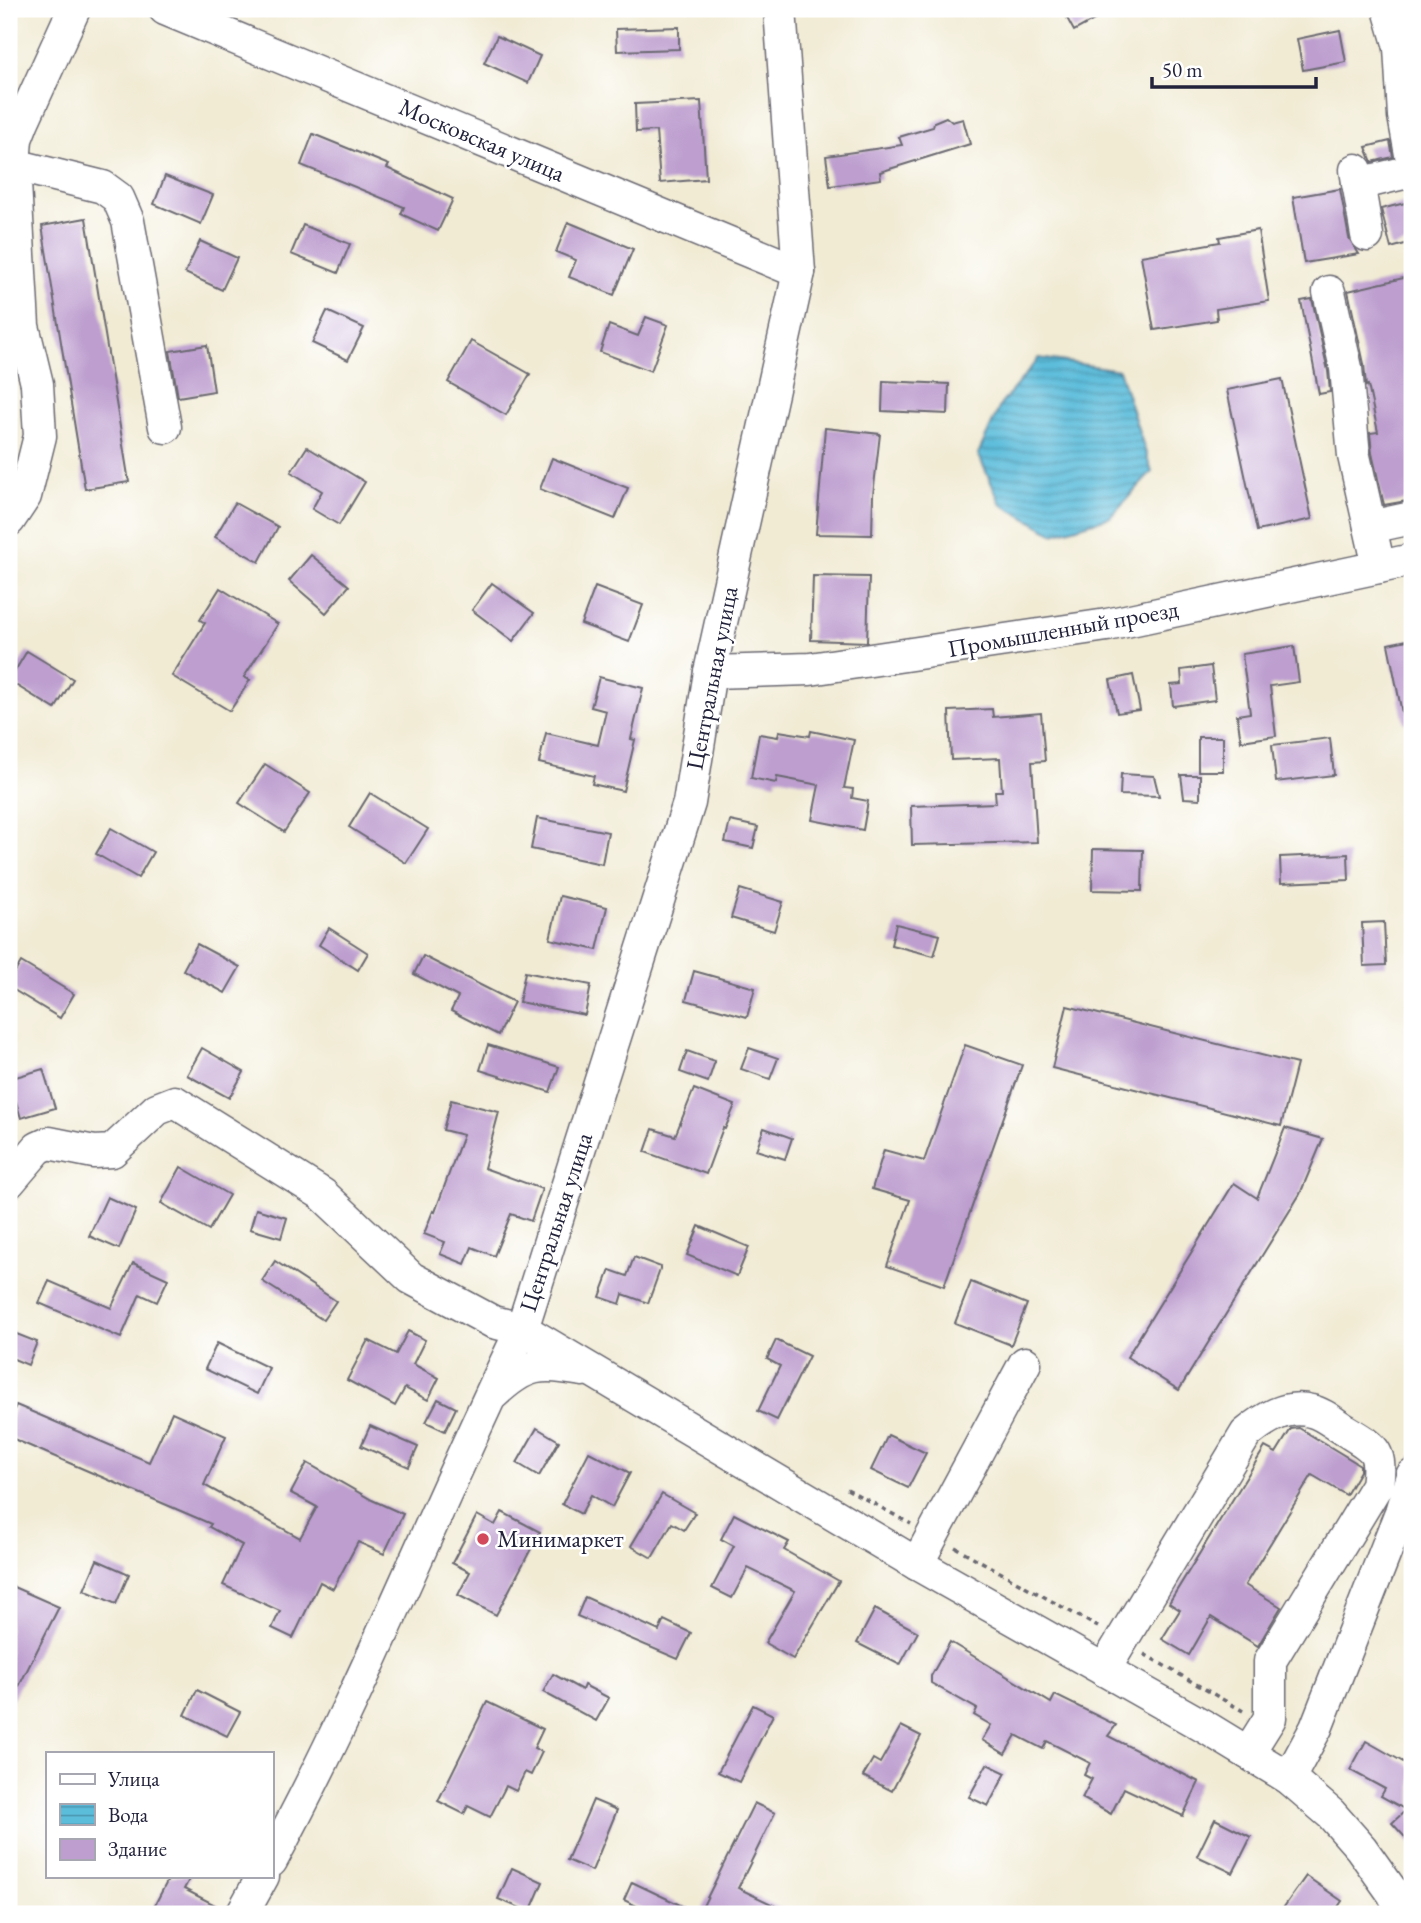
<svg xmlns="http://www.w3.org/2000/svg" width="1421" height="1923" font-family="'EB Garamond',serif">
<defs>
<pattern id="water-rules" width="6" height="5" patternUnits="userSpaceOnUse" patternTransform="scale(1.75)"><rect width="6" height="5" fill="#5cbddb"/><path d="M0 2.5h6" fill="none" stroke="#4c99b3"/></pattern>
</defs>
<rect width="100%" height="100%" fill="#fff"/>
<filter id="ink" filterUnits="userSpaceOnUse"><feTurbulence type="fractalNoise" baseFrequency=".0143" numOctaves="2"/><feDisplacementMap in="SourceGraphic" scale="14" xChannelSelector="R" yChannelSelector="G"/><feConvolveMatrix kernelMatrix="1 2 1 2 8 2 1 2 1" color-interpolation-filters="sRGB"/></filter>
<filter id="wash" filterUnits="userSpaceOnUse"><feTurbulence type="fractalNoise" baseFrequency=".00686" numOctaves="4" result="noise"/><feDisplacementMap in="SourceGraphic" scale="28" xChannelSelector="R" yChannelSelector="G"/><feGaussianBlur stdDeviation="1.57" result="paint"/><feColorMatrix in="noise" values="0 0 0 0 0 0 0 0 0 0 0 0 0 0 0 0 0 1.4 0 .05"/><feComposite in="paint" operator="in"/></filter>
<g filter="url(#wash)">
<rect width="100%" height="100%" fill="#f1ebd4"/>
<!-- water -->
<path fill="url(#water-rules)" stroke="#3f708b" stroke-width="2" d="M1039 358 1119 370 1152 472 1110 517 1054 534 1001 504 978 454 1001 404Z"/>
<g id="blocks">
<!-- building -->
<g fill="#bd9ecf">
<path d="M1062 9H1114L1074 31Z"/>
<path d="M679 27V49L617 51 616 29Z"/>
<path d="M1340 30 1346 62 1303 70 1297 39Z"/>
<path d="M497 36 540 56 528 83 484 63Z"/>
<path d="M701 101 706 179 660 183 656 131 636 132 635 104Z"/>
<path d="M946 117 952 122 963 119 970 144 880 172 881 179 830 186 826 156 902 145 899 137 933 127 934 122Z"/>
<path d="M313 134 389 165 387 168 453 199 438 231 401 214 404 207 301 165Z"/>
<path d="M1390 141 1393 157 1372 162 1366 147Z"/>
<path d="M165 176 213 195 201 224 154 204Z"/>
<path d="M1340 189 1349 238 1359 254 1304 263 1293 197Z"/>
<path d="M1405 203 1412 242 1391 248 1381 209Z"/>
<path d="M86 218 129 482 85 489 42 226Z"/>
<path d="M568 222 633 249 614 295 569 277 576 260 556 252Z"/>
<path d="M303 225 350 244 338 273 291 254Z"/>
<path d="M1258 230 1269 301 1216 309 1217 320 1154 330 1141 256 1220 242 1219 237Z"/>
<path d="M200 241 237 258 222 290 185 273Z"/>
<path d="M1412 276V500L1384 505 1372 453 1370 433 1378 432 1368 385 1366 386 1364 364 1348 291Z"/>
<path d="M1312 299 1328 371 1330 392 1319 394 1301 301Z"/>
<path d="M327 311 364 328 348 360 312 343Z"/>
<path d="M646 317 668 325 651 371 600 352 609 325 638 336Z"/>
<path d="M471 341 530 374 506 415 448 382Z"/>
<path d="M207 345 214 391 178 397 170 351Z"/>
<path d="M1282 379 1312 519 1257 531 1227 390Z"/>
<path d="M883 381 949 384 948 414 882 411Z"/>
<path d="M825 428 880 434 873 495 872 535 816 534Z"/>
<path d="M307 447 365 482 339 525 312 509 322 491 291 472Z"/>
<path d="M552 458 628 488 615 519 540 489Z"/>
<path d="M235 503 278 527 259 562 215 537Z"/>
<path d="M311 555 349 586 326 613 289 581Z"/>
<path d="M813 576 869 577 867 642 811 640Z"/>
<path d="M492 583 534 613 513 641 472 610Z"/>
<path d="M595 587 643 605 629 642 581 624Z"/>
<path d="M220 588 278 624 244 677 250 680 230 711 172 676 205 623 200 620Z"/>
<path d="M1412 639V722L1404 723 1388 644Z"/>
<path d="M1294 646 1299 682 1270 686 1276 736 1241 741 1237 715 1250 713 1242 654Z"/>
<path d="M27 651 73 679 55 709 9 681Z"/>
<path d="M1211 666 1215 700 1173 706 1171 685 1182 684 1181 670Z"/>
<path d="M1133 675 1140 710 1117 713 1110 680Z"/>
<path d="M599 677 643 688 631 739 635 740 623 791 592 784 594 776 539 763 546 733 598 745 606 711 591 707Z"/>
<path d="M992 709 993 717 1041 713 1045 761 1032 762 1037 842 912 845 911 806 996 803 995 791H1002L1000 758 951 760 949 711Z"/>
<path d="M779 731 810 736 811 731 854 740 844 788 853 789 852 798 868 801 863 830 812 820 819 785 777 777 776 783 751 778 759 734 778 737Z"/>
<rect x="1198" y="737" width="25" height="34"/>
<path d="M1330 738 1334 775 1276 782 1272 745Z"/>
<path d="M265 764 310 793 284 832 239 803Z"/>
<path d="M1121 774 1154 776 1159 796 1120 795Z"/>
<path d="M1181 775H1200V799L1184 798Z"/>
<path d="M370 793 428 829 406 863 349 827Z"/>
<path d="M537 818 608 832 602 864 531 849Z"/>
<path d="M730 821 758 827 753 848 725 842Z"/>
<path d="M111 828 153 852 138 878 96 854Z"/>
<path d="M1093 849 1143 850 1142 891 1092 890Z"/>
<path d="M1348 854 1349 880 1281 883 1280 857Z"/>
<path d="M740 889 783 902 774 931 731 918Z"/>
<path d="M560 896 607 907 597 950 550 939Z"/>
<path d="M1384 922 1386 965 1364 966 1362 923Z"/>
<path d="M896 924 940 935 934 956 891 945Z"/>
<path d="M329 928 368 953 358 970 319 945Z"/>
<path d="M197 944 240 967 225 993 183 970Z"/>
<path d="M423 956 514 1002 498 1035 451 1011 458 997 414 974Z"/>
<path d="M21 962 74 994 60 1018 9 987V982Z"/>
<path d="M694 971 755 988 747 1017 686 1000Z"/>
<path d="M525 972 591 985 585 1015 519 1002Z"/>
<path d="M1067 1006 1297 1064 1281 1126 1052 1068Z"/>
<path d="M488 1045 559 1067 550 1092 480 1070Z"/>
<path d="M965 1045 1022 1065 944 1286 887 1266 910 1200 872 1189 884 1150 924 1161Z"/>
<path d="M202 1048 244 1072 229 1098 187 1075Z"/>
<path d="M749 1048 778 1058 770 1079 741 1069Z"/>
<path d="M687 1051 715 1061 708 1082 680 1072Z"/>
<path d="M43 1069 55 1108 21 1118 9 1079Z"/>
<path d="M694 1089 735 1105 725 1129 723 1128 706 1174 645 1152 653 1129 675 1136Z"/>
<path d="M451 1100 499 1112 484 1168 542 1189 531 1221 511 1214 494 1256 472 1247 465 1264 440 1254 445 1242 424 1234 433 1211 435 1212 463 1135 443 1130Z"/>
<path d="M764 1128 792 1138 785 1159 756 1150Z"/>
<path d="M1285 1128 1323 1139 1300 1194 1179 1390 1127 1357 1234 1183 1257 1198Z"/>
<path d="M181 1167 229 1195 209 1230 161 1203Z"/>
<path d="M107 1197 136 1210 119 1249 89 1236Z"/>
<path d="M256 1209 287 1218 281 1238 250 1229Z"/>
<path d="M699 1226 749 1247 737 1276 687 1255Z"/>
<path d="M634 1257 661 1267 648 1303 623 1294 620 1304 600 1297 610 1270 627 1276Z"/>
<path d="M275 1261 336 1301 323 1320 262 1281Z"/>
<path d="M133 1263 168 1279 157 1302 140 1294 121 1338 39 1303 49 1281 111 1308Z"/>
<path d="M971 1282 1027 1304 1011 1345 955 1323Z"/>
<path d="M9 1331 37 1342 28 1365 9 1357Z"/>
<path d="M408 1331 425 1340 413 1364 439 1378 428 1400 405 1388 395 1406 347 1380 368 1340 396 1354Z"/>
<path d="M776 1340 809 1356 777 1420 758 1411 780 1366 767 1359Z"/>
<path d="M217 1343 269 1368 257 1394 205 1369Z"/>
<path d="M438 1399 456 1408 445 1431 426 1422Z"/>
<path d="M16 1405 149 1462 172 1412 226 1436 204 1485 300 1538 317 1507 291 1493 307 1463 372 1500 403 1514 384 1554 358 1542 333 1589 320 1582 293 1638 272 1628 280 1611 223 1585 242 1545 209 1527 211 1524 9 1437V1421Z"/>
<path d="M370 1426 418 1447 409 1467 361 1446Z"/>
<path d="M537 1428 559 1441 539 1476 517 1463Z"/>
<path d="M1299 1428 1360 1465V1471L1346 1495 1312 1475 1245 1585 1281 1607 1258 1646 1211 1617 1189 1655 1162 1639 1180 1610 1169 1603 1265 1447 1276 1453 1291 1429Z"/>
<path d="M888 1435 926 1453 908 1488 871 1470Z"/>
<path d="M589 1452 630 1473 612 1507 591 1495 581 1514 562 1504Z"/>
<path d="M662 1494 695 1513 684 1530 672 1523 652 1558 631 1546Z"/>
<path d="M502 1512 540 1532 496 1615 458 1595 470 1572 452 1563 477 1515 495 1525Z"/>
<path d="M734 1514 789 1542 784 1550 839 1581 793 1659 765 1643 795 1591 748 1568 732 1598 712 1588 734 1546 721 1539Z"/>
<path d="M97 1560 129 1574 116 1604 84 1590Z"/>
<path d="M9 1585 59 1607 9 1706Z"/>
<path d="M585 1597 659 1631 664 1620 691 1633 678 1659 577 1616Z"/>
<path d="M875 1609 918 1632 900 1665 857 1643Z"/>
<path d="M950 1642 1051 1703 1055 1695 1116 1725 1108 1736 1199 1782 1183 1816 1124 1788 1111 1814 1082 1798 1092 1779 1084 1775 1090 1763 1047 1741 1043 1749 1016 1735 1005 1754 982 1740 991 1725 974 1715 977 1709 931 1683V1676Z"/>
<path d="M553 1674 582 1690 584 1685 609 1698 596 1721 543 1692Z"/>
<path d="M197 1690 240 1712 227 1736 185 1715Z"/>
<path d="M487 1702 543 1729 534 1748 542 1752 531 1775 525 1772 516 1791 506 1786 490 1817 468 1806 464 1814 438 1801Z"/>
<path d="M753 1705 773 1715 739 1782 718 1772Z"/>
<path d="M901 1726 921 1736 892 1791 863 1776 873 1759 880 1763Z"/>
<path d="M1366 1741 1412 1767V1845L1392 1823 1406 1810 1381 1796 1385 1789 1350 1770Z"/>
<path d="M987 1764 1006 1773 988 1806 969 1797Z"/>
<path d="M593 1800 617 1810 592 1871 567 1860Z"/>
<path d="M754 1803 775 1813 738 1888 792 1914H699Z"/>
<path d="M1215 1819 1251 1837 1233 1873 1197 1856Z"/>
<path d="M512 1868 543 1882 530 1912 498 1899Z"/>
<path d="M170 1876H191L184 1889 225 1910 224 1914H150Z"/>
<path d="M1306 1876 1342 1901 1333 1914H1279Z"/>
<path d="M632 1882 699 1914H640L643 1909 624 1900Z"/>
</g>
</g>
</g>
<g filter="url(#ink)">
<use href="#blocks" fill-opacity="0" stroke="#6a6871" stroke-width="2"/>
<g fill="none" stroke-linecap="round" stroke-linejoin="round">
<!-- minor casing -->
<g stroke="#6a6871" stroke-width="35">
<g id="minor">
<path d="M165 9 799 272"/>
<path d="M1389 9 1400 47"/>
<path d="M1412 34 1400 47 1404 116 1412 160"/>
<path d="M14 165 103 187 118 198 128 221 165 427"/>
<path d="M1356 170 1367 235"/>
<path d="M1358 184 1412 171"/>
<path d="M1329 292 1346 368 1354 456 1379 567"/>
<path d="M9 520 25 496 40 436 37 384 23 326 14 165 16 139 23 121 74 9"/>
<path d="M1370 527 1412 518"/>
<path d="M710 672 810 669 1107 625 1412 560"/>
<path d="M9 1182 38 1148 49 1143 94 1152 112 1151 157 1109 175 1102 322 1194 411 1278 493 1322 522 1329 917 1564 1207 1728 1289 1778 1331 1814 1361 1848 1393 1893 1404 1914"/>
<path d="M494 1393C527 1362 540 1363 583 1370"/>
<path d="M917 1564 1025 1363"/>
<path d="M1104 1670 1246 1434C1264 1419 1286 1404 1311 1411 1322 1413 1335 1424 1345 1430 1374 1448 1382 1449 1377 1485L1270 1661V1718L1248 1753"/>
<path d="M1289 1778 1316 1728 1401 1512 1412 1476"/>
<path d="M271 1861C365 1688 436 1505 522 1329L689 803 710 672 799 272 780 9"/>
<path d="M242 1914 263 1876"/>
</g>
</g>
<!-- path -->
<g stroke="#6a6871" stroke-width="3.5" stroke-dasharray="5 5" stroke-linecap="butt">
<path d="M847 1489 911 1524"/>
<path d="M955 1547 1098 1627"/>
<path d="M1144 1654 1243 1711"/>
</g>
<!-- minor -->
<use href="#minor" stroke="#fff" stroke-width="32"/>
</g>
</g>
<!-- markers -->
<circle fill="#d1495b" stroke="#fff" stroke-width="2.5" cx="483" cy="1539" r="7"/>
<g text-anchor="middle" stroke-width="5" stroke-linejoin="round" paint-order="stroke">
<!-- street labels -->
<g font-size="24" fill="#22223b" stroke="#fff">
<text transform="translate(482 140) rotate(23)" y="8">Московская улица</text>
<text transform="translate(1063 629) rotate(-10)" y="8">Промышленный проезд</text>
<text transform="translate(712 678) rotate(-79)" y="8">Центральная улица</text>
<text transform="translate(556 1222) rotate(-72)" y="8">Центральная улица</text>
</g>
<!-- poi labels -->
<g font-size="24" fill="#22223b" stroke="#fff" text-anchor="start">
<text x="497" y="1547">Минимаркет</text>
</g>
</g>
<!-- margin -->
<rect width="1421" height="1923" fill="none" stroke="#fff" stroke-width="35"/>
<!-- legend -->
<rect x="46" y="1752" width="228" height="126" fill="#ffffff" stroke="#a7a7b1" stroke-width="2"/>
<rect x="60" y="1774" width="35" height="10" fill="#ffffff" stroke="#a7a7b1" stroke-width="2"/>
<text x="108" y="1786" font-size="21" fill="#22223b">Улица</text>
<rect x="60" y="1804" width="35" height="21" fill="url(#water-rules)" stroke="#a7a7b1" stroke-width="2"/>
<text x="108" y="1822" font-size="21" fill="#22223b">Вода</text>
<rect x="60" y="1839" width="35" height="21" fill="#bd9ecf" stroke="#a7a7b1" stroke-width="2"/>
<text x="108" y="1856" font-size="21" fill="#22223b">Здание</text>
<!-- scale -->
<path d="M1152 77v10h164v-10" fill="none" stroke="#22223b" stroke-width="3.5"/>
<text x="1162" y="77" font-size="21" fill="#22223b" stroke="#ffffff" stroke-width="5" paint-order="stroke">50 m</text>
</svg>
